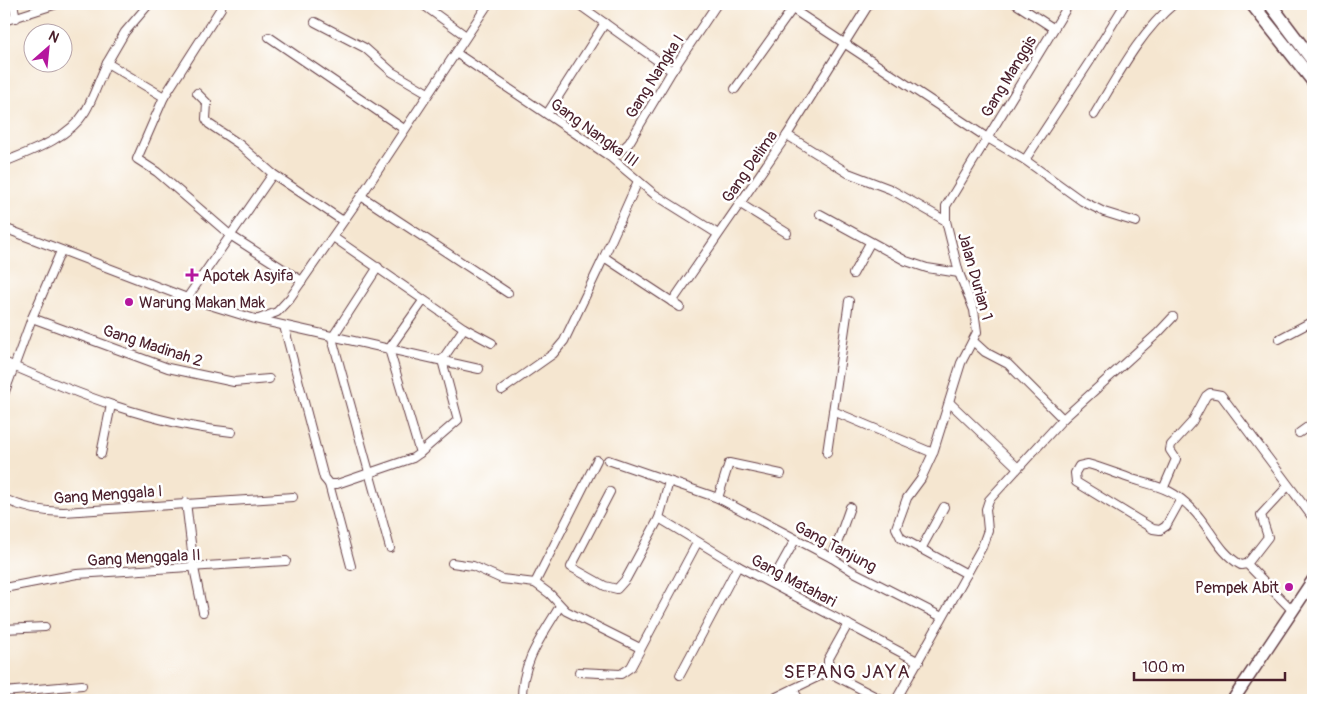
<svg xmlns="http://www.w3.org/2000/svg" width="1317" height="704" font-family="Pangolin,sans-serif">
<rect width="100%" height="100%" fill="#fff"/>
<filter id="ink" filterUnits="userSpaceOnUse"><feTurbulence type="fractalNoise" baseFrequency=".02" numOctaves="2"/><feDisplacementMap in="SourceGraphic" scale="10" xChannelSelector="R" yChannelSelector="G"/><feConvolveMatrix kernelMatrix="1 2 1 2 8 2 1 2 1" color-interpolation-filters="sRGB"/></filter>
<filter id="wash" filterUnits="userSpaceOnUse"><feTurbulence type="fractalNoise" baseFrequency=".0096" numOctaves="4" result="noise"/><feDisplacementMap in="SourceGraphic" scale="20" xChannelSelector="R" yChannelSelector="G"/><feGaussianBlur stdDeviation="1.12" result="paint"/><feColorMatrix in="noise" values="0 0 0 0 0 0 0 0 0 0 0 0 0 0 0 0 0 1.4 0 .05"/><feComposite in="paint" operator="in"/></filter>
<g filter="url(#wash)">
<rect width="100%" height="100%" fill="#f5e6d0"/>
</g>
<g filter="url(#ink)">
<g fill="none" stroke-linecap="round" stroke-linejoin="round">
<!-- minor casing -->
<g stroke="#643d44" stroke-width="10">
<g id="minor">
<path d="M13 4 16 18"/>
<path d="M422 4 466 36"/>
<path d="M578 4 672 71"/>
<path d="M785 4 986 137 1025 160 1082 201 1104 212 1136 222"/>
<path d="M1016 4 1053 28"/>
<path d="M4 21 57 4"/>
<path d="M315 22 365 48 392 72 428 93"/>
<path d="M269 37 404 129"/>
<path d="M456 53 609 156 654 194 718 234"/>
<path d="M107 63 125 32 149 4"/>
<path d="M735 89 793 8"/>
<path d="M164 97 221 8"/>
<path d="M547 114 605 23"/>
<path d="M1094 115C1117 77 1139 33 1174 4"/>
<path d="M787 135 848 173 890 189 946 221"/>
<path d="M609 156 617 154 629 143 672 71 717 4"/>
<path d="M1025 160 1090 61 1125 4"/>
<path d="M4 162C31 151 69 138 85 112 94 97 99 79 107 63L164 97 137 159 157 172 230 235 302 281"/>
<path d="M273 174 343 221"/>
<path d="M638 181 604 257 680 307"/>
<path d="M361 196 508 293"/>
<path d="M739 203 787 233"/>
<path d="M820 214 906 261 927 268 959 273"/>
<path d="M4 228 187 298 255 319 479 369"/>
<path d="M333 237 464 328 442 360 458 420 420 453"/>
<path d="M378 267 332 338 390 548"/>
<path d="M853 274 870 243"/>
<path d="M187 298 273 174 239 144 209 124 206 119 207 103 197 93"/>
<path d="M672 302 787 135 869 4"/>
<path d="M32 318 168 368 234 382 269 379"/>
<path d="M259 319 277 312 290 298 361 196 488 4"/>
<path d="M284 326 324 478 329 484H337L413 458 420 453 389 349 423 301"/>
<path d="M464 328 492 343"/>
<path d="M1279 339 1313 321"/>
<path d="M973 341 985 352 1008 364 1063 419"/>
<path d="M4 362C77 394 152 424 232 432"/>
<path d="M502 390 553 354 564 341 604 257"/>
<path d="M4 394 32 318 61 251"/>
<path d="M950 403 1017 467"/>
<path d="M833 411 933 453"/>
<path d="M1299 433 1313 423"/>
<path d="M827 453 849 301"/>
<path d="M101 454 111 405"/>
<path d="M608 460 718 498 832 558 854 572 942 617"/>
<path d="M329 484 351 566"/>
<path d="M1164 487 1176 459 1170 450 1171 445 1192 422 1206 396 1210 393 1221 395 1313 518"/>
<path d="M610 492 571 567 605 586 617 589 626 579 659 518 668 485"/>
<path d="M718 498 729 463 781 474"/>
<path d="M4 499C24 508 41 512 64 512L293 497"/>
<path d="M1181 499 1166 526 1160 530 1153 529 1076 482 1075 473 1079 466 1088 464C1103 468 1117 474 1132 479 1159 487 1172 488 1193 510 1210 527 1219 553 1241 565L1247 564 1292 610"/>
<path d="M186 502 194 568 203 612"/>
<path d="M659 518 738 566 919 662"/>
<path d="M921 549 944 507"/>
<path d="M832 558 850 507"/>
<path d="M452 563 473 566 502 579 535 583 550 594 566 611 640 648"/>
<path d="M1247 564 1268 537 1261 515 1288 486"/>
<path d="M967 574 901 538 896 528 907 498 921 479 933 453 961 363 977 332 974 310 959 273 946 221V206L1069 4"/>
<path d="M535 583 597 460"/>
<path d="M771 583 795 540"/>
<path d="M4 588 77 574 286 561"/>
<path d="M848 624 828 660V672L882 700"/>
<path d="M4 629 45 627"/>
<path d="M579 672 621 674 631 667 697 543"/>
<path d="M680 675 738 566"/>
<path d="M793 689 799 700"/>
<path d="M4 692 82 685"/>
<path d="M522 700C521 663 542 636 560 606"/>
<path d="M770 700 828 672"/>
<path d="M896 700 982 547 988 530 986 509 989 500 1063 419 1158 333 1173 317"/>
</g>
</g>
<!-- secondary casing -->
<g stroke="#643d44" stroke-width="14">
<path id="secondary" d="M1233 700 1313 580"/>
</g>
<!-- trunk casing -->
<g stroke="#643d44" stroke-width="15">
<g id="trunk">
<path d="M1252 4 1313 81"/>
<path d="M1270 4 1313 61"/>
</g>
</g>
<!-- minor -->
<use href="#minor" stroke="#fff" stroke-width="8"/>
<!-- secondary -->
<use href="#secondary" stroke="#fff" stroke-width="11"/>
<!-- trunk -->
<use href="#trunk" stroke="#fff" stroke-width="12"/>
</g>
</g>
<!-- markers -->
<g fill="#b5179e" stroke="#fff" stroke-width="2">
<path d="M189.5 267.5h5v5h5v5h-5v5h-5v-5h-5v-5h5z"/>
<circle cx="129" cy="302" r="5"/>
<circle cx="1289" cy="587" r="5"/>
</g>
<g text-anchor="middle" stroke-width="5" stroke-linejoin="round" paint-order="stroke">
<!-- street labels -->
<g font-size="16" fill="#4a1f2b" stroke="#fff">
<text transform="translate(654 76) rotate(-58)" y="6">Gang Nangka I</text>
<text transform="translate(1008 76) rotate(-59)" y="6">Gang Manggis</text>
<text transform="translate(595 132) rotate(36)" y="6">Gang Nangka III</text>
<text transform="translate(749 166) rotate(-55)" y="6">Gang Delima</text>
<text transform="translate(976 276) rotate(74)" y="6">Jalan Durian 1</text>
<text transform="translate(153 345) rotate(18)" y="6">Gang Madinah 2</text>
<text transform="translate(108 494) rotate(-4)" y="6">Gang Menggala I</text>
<text transform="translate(836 546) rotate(28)" y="6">Gang Tanjung</text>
<text transform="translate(144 557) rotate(-3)" y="6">Gang Menggala II</text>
<text transform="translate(794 580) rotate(28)" y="6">Gang Matahari</text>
</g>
<!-- poi labels -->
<g font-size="16" fill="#4a1f2b" stroke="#fff" text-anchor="start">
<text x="202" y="281">Apotek Asyifa</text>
<text x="139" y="308">Warung Makan Mak</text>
<text x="1279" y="593" text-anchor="end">Pempek Abit</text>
</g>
<!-- quarter labels -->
<g font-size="19" letter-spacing="1" fill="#4a1f2b" stroke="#fff">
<text x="847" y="678">SEPANG JAYA</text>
</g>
</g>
<!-- margin -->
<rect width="1317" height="704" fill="none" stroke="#fff" stroke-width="20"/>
<!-- north arrow -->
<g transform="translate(48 48) rotate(27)"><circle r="24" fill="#ffffff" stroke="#b7a5aa"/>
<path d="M0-4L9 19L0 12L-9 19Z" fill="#b5179e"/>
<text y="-8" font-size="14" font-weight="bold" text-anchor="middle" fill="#4a1f2b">N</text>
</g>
<!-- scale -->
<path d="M1134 672v8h151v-8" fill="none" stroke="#4a1f2b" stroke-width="2.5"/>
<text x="1142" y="672" font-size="15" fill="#4a1f2b" stroke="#ffffff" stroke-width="4" paint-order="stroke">100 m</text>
</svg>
